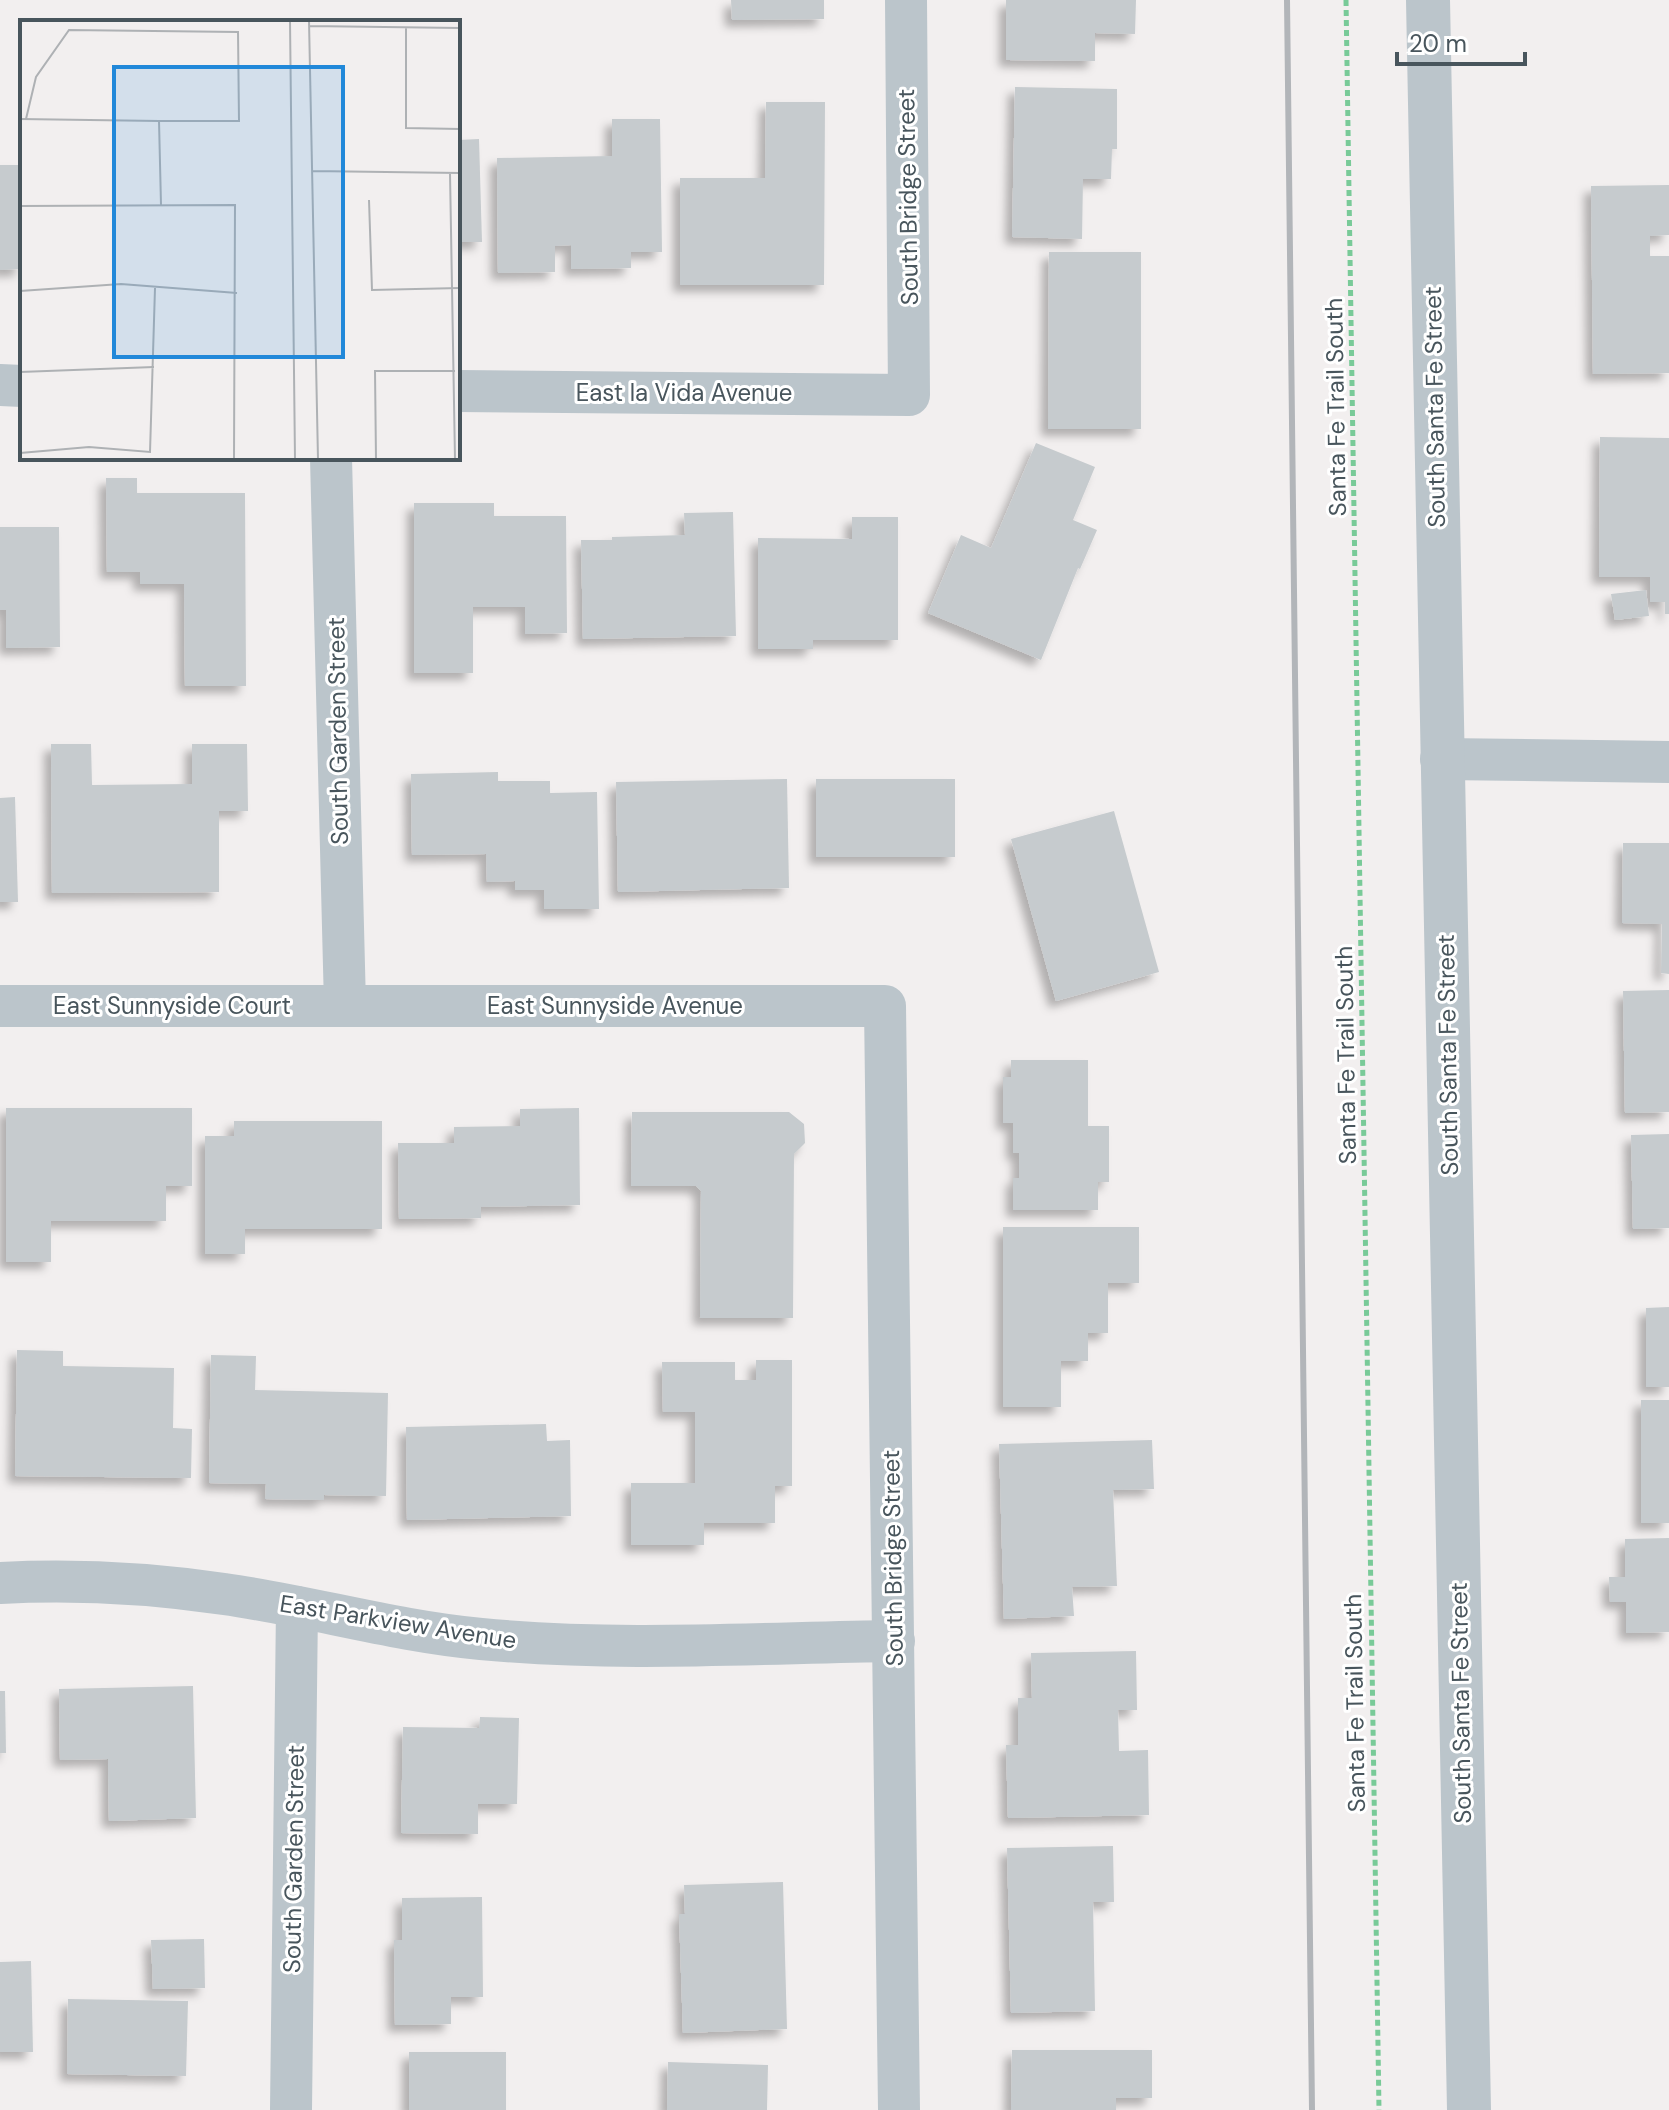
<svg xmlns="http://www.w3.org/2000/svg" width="1669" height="2110" font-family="'DM Sans',sans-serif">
<defs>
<filter id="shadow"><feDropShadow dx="-7" dy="7" stdDeviation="4" flood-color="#0004"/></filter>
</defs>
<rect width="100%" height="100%" fill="#f2efef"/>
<!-- building -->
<g fill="#c6cbce" filter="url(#shadow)">
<path d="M731 0H824V19L732 20Z"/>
<path d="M1006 0H1136L1135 34 1095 33V61L1006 60Z"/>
<path d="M1015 87 1117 89V149H1112L1111 179H1083L1082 239 1012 237Z"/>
<path d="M766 102H825L824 285H680V178H765Z"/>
<path d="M612 119H660L662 252H631V268L571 269V245L555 246V272L498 273 497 158 612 156Z"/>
<path d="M479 139 482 242H458V140Z"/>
<path d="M0 165H22V269L0 270Z"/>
<path d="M1669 185V235L1650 236V256H1669V373L1593 374 1591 186Z"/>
<path d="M1049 252H1141V429H1048Z"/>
<path d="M1600 437 1669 438V614H1665V602H1650V577H1599Z"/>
<path d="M1036 443 1095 467 1073 520 1097 530 1080 569 1078 568 1041 660 928 613 961 535 991 548Z"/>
<path d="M106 478H137V493H245L246 686H185L184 584H140V572H107Z"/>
<path d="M414 503H494V516H566L567 633 525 634V607H473V673H414Z"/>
<path d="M733 512 736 636 583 639 581 540H612V537L685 535 684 513Z"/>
<path d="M852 517H898V640H813V649H758V538L852 539Z"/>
<path d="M0 527H59L60 647 6 648V610H0Z"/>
<path d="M1646 590 1649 616 1615 620 1611 594Z"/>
<path d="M51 744H91L92 785 192 784V744H247L248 811H219V892L52 893Z"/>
<path d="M498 772V781H550V793L597 792 599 909H544V890H515V881L487 882 486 854 412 855 411 774Z"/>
<path d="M787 779 789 888 618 892 616 782Z"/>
<rect x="816" y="779" width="139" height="78"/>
<path d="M15 797 18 902H0V798Z"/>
<path d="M1114 811 1159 972 1056 1001 1011 839Z"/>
<path d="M1623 843H1669V974L1661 973 1662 924 1622 923Z"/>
<path d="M1669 990V1112L1625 1113 1623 991Z"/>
<path d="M1011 1060H1088V1126H1109V1182H1098V1210H1013V1178H1019V1153H1013V1123H1003V1077H1011Z"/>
<path d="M6 1108H192V1186H166V1221H51V1262H6Z"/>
<path d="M579 1108 580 1205 481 1207V1218L399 1219 398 1143H454V1127L520 1126V1109Z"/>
<path d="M632 1112H789L804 1124 805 1143 794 1154 793 1318H700L701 1191 696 1186H631Z"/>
<path d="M234 1121H382V1229H245V1254H205V1136H234Z"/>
<path d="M1669 1134V1228L1633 1229 1631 1135Z"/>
<path d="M1003 1227H1139V1283H1108V1333H1088V1361H1061V1407H1003Z"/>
<path d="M1669 1307V1387H1646V1308Z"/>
<path d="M17 1350 63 1351V1366L174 1368 173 1428 192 1429 191 1478 15 1476Z"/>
<path d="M211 1355 256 1356 255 1390 388 1393 386 1496 324 1495V1500L265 1499 266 1484 209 1483Z"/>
<path d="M756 1360H792V1486H775V1523H704V1545H631V1483H695V1412H663L662 1362H735V1380H756Z"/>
<rect x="1641" y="1400" width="28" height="123"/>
<path d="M546 1424 547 1441 570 1440 571 1516 407 1520 406 1427Z"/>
<path d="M1152 1440 1154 1489 1113 1490 1117 1586 1072 1587 1074 1616 1004 1619 999 1444Z"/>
<path d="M1669 1538V1632L1626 1633V1602H1610L1609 1577H1625V1539Z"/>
<path d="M1136 1651 1137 1710H1118L1119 1751 1148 1750 1149 1815 1008 1818 1006 1745H1018V1698H1032L1031 1653Z"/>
<path d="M193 1686 196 1818 109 1821 108 1759 60 1760 59 1689Z"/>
<path d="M0 1691H5L6 1753H0Z"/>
<path d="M480 1717 519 1718 517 1804H478V1834L401 1833 403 1727 479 1728Z"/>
<path d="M1113 1846 1114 1902H1093L1095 2011 1011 2013 1007 1848Z"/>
<path d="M783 1882 787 2029 683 2033 679 1914H685L684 1885Z"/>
<path d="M482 1897 483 1997H451V2024L395 2025 394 1940H402V1898Z"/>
<path d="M204 1939 205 1988 153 1989 151 1940Z"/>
<path d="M31 1961 33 2052H0V1962Z"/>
<path d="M68 1999 188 2001 186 2076 67 2074Z"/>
<path d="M1012 2050H1152V2098H1116V2110H1011Z"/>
<rect x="409" y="2052" width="97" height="58"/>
<path d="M668 2062 768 2065 767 2110H667Z"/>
</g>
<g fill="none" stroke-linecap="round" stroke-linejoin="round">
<!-- path -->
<path stroke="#79ca98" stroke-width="5" stroke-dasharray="6 4" stroke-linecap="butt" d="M1346 0 1379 2110"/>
<!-- minor -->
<g stroke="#bbc5cb" stroke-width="42">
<path d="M0 385 22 386"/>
<path d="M458 391 909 395 906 0"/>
<path d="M331 458 345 1005"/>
<path d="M1441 759 1669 762"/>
<path d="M0 1006H885L899 2110"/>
<path d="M0 1583C75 1579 149 1583 224 1594 310 1606 394 1631 481 1639 618 1652 757 1643 894 1641"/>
<path d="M291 2110 297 1607"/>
</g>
<!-- tertiary -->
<path stroke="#bbc5cb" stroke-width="44" d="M1428 0 1469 2110"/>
<!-- rail -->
<path stroke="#b2b5b9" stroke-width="6" d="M1287 0 1312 2110"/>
</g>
<g text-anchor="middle" stroke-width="6" stroke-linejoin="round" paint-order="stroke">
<!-- street labels -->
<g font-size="24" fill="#48555c" stroke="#fff">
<text transform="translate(908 197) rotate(-91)" y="8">South Bridge Street</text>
<text x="684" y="401">East la Vida Avenue</text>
<text transform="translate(1336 407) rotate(-91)" y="8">Santa Fe Trail South</text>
<text transform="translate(1435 407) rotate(-91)" y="8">South Santa Fe Street</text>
<text transform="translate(338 731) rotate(-91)" y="8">South Garden Street</text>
<text x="172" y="1014">East Sunnyside Court</text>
<text x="615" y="1014">East Sunnyside Avenue</text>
<text transform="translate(1346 1055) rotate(-91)" y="8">Santa Fe Trail South</text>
<text transform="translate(1448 1055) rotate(-91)" y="8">South Santa Fe Street</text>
<text transform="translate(893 1558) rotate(-91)" y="8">South Bridge Street</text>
<text transform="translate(398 1622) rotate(9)" y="8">East Parkview Avenue</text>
<text transform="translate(1355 1703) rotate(-91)" y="8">Santa Fe Trail South</text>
<text transform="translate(1461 1703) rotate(-91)" y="8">South Santa Fe Street</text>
<text transform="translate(294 1859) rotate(-89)" y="8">South Garden Street</text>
</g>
</g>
<!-- overview -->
<g transform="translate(20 20)">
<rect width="440" height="440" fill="#f2efef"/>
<path fill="none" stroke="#aeb1b4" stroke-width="2" d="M270 1 275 439M289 1 298 439M289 6 440 8M386 7V108L440 109M0 99 139 101H219L218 12 49 10 16 57 6 99M139 101 141 185M292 151 440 153M430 153 435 439M349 180 352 270 440 268M0 186 215 185 214 439M0 271 101 264 217 273M0 352 134 347M0 433 69 427 130 432 135 268M356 439 355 351H435"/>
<path fill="#2188d9" fill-opacity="0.15" stroke="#2188d9" stroke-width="4" d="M94 47H323V337H94Z"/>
<rect width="440" height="440" fill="none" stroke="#48555c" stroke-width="4"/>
</g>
<!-- scale -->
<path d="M1397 52v12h128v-12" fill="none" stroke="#48555c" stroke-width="4"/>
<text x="1409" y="52" font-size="24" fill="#48555c" stroke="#ffffff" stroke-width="6" paint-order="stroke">20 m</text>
</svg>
